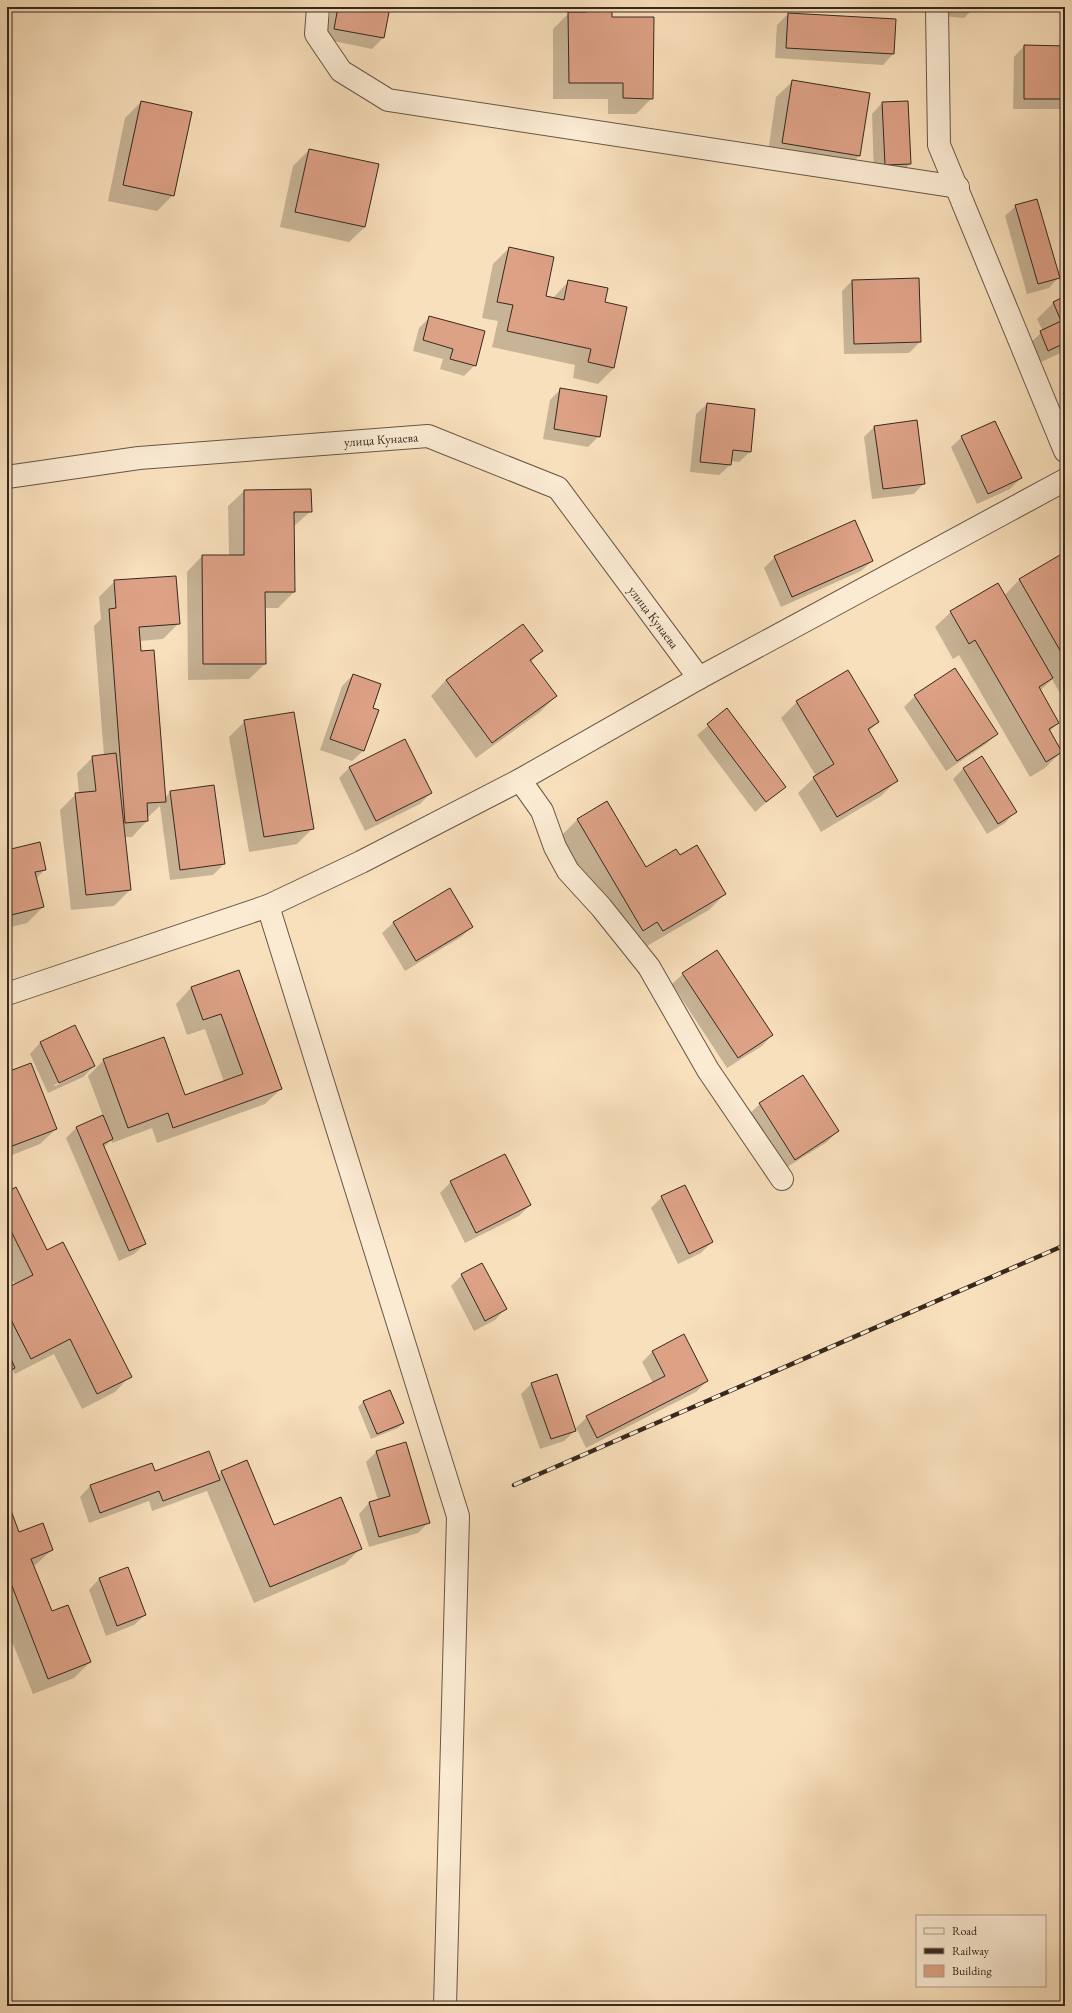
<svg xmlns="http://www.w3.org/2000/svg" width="1072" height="2013" font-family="'EB Garamond',serif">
<rect width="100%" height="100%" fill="#f9e0bc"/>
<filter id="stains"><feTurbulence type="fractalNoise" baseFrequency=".005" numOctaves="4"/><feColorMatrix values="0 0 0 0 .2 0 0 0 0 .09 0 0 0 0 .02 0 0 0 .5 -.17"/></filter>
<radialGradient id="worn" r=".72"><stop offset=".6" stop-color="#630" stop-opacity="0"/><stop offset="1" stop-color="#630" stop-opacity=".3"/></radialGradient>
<!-- shadow -->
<g fill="#0003" fill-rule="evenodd">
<path d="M332 7H389L383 38 372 49 324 39Z"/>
<path d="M571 7H611V18L652 98 636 114H608V99H553V29L569 13H571Z"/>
<path d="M943 7H975L964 18 942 16Z"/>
<path d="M788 14 893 54 883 65 775 58 777 25Z"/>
<path d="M1024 46 1065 47V109H1013L1014 57Z"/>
<path d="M792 82 859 156 843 171 767 159 776 97Z"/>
<path d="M141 102 173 195 157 211 108 201 125 118Z"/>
<path d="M882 103 910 164 899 174 874 175 872 114Z"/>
<path d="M309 150 365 227 349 242 280 227 293 166Z"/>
<path d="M1016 206 1059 277 1049 288 1027 294 1005 216Z"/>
<path d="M509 248 545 297 552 299 569 281 604 303 614 368 598 384 573 378 575 365 492 347 498 321 482 318 493 264Z"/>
<path d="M918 279 920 342 909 353 844 354 842 291 852 281Z"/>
<path d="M1065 298V351L1032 366 1025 348 1043 331 1037 319 1053 303Z"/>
<path d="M430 317 475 365 464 376 440 369 443 359 413 351 419 328Z"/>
<path d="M561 389 599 436 588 447 543 439 550 400Z"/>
<path d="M707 404 750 452 739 462 730 461V465L719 475 690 472 696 414Z"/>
<path d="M875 426 924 483 914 494 872 499 864 437Z"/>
<path d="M962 437 1021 478 1010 489 977 504 951 447Z"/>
<path d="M244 491 311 511 293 527 294 592 278 608H264L265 664 249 679 188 680 187 572 202 556H229L228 506Z"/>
<path d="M1065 553V702L1052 679 1040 691 1058 723 1049 732 1061 752 1045 768 1030 777 959 655 953 659 935 627 951 612 1004 596 1019 580Z"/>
<path d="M775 557 872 561 861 571 781 607 764 568Z"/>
<path d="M115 581 179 623 163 639 139 641 165 798 170 792 224 864 213 875 170 880 160 806 147 818V821L132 837H124L130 890 114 906 71 910 60 810 76 794 79 793 77 773 93 757 104 756 94 626 101 619 99 597Z"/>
<path d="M541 651 531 662 556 696 540 712 476 758 431 696 446 680Z"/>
<path d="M353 675 371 708 363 751 352 761 320 750 342 686Z"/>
<path d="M915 696 996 734 986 744 946 771 904 707Z"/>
<path d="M797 702 878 722 868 732 897 780 881 796 821 832 798 793 816 776 781 718Z"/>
<path d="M727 710 785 786 755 812 697 735Z"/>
<path d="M245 721 313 828 297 844 249 852 229 737Z"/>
<path d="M405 740 431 793 420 804 365 831 339 778 349 768Z"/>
<path d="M964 768 1015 812 1005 823 987 834 953 779Z"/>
<path d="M607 802 645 868 680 856 725 894 709 910 647 946 641 937 626 946 561 836 577 820Z"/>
<path d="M7 851 45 869 36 879 43 907 27 923 7 928Z"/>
<path d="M450 890 472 927 461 937 405 971 382 933 393 923Z"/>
<path d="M238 971 281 1089 265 1104 157 1143 152 1128 112 1143 111 1140 104 1147 145 1244 134 1254 119 1261 66 1138 76 1128 103 1116 88 1076 104 1060 184 1096 224 1082 205 1029 187 1035 176 1004 191 988Z"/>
<path d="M683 974 772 1035 762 1046 727 1068 672 984Z"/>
<path d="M75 1027 94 1066 83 1077 48 1093 30 1054 40 1043ZM82 1071V1073L55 1086 54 1085Z"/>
<path d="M7 1073 56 1129 40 1144 7 1157Z"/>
<path d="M760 1104 838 1131 827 1142 784 1169 749 1114Z"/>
<path d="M451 1182 530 1205 519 1216 465 1243 440 1193Z"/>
<path d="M7 1193 130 1376 115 1392 82 1409 54 1354 15 1374 12 1369 7 1375V1289L15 1285 7 1269Z"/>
<path d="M662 1197 712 1242 701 1253 678 1264 651 1208Z"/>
<path d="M462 1275 505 1309 495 1320 474 1331 451 1286Z"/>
<path d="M653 1351 707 1381 696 1392 586 1448 577 1429 564 1441 540 1449 521 1394 532 1383 575 1429 587 1417 653 1383 642 1362Z"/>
<path d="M390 1391 403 1423 398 1428 371 1439 358 1407 363 1402Z"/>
<path d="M377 1451 428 1523 418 1533 369 1547 359 1514 369 1503 378 1500 366 1462Z"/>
<path d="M246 1461 274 1526 361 1548 345 1564 254 1603 207 1491 152 1511 149 1501 89 1523 80 1497 90 1486 151 1464 154 1472 217 1476 221 1472Z"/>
<path d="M7 1510 19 1533 52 1550 33 1567 51 1612 90 1662 74 1678 33 1694 7 1629Z"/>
<path d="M127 1568 145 1615 134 1625 106 1636 89 1590 99 1579Z"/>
<path d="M7 1657 11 1665 7 1669Z"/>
</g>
<!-- building -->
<g fill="#dda186" stroke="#37281e">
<path d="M338 7H390L384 38 334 29Z"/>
<path d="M586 7H612V17H654L653 99 623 98V83H569L568 12H586Z"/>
<path d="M788 13 896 19 894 54 786 48Z"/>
<path d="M1024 45 1065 46V99H1024Z"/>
<path d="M792 80 870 93 860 156 782 143Z"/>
<path d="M141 101 192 112 174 196 123 185Z"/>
<path d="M908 101 911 164 885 165 882 102Z"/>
<path d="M309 149 379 164 365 227 295 212Z"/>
<path d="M1037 199 1060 278 1038 284 1015 205Z"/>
<path d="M509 247 554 257 546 296 564 300 568 280 608 288 605 302 627 307 614 368 588 362 591 349 507 331 513 305 497 302Z"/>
<path d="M919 278 921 342 854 344 852 280Z"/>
<path d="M1065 296V343L1048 351 1040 331 1061 321 1053 302Z"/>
<path d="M429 316 485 331 476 366 450 359 453 349 423 340Z"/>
<path d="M560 388 607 396 600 437 554 429Z"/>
<path d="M707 403 755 409 751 452 733 450 731 465 700 462Z"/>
<path d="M917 420 925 484 883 489 874 426Z"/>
<path d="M995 421 1022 478 988 494 961 436Z"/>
<path d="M311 489 312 512H294L295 592H265L266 664H203L202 555H244V490Z"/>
<path d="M855 520 873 561 792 597 774 556Z"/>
<path d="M1065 552V659L1019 579Z"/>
<path d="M176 576 180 624 139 627 141 651 154 650 166 802 147 803 148 821 125 823 109 609 116 608 114 580Z"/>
<path d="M998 583 1053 678 1039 687 1059 723 1049 729 1062 752 1046 762 975 640 969 644 950 611Z"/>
<path d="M523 624 543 651 530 660 557 696 492 743 446 680Z"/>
<path d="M955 668 998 734 957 761 914 695Z"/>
<path d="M848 670 879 722 868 729 898 781 837 817 813 777 834 764 796 701Z"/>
<path d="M353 674 381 684 373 708 379 710 364 751 330 739Z"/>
<path d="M727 708 786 787 766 802 707 724Z"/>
<path d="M294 712 314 829 264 837 244 720Z"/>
<path d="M405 739 432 793 376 821 349 767Z"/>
<path d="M116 753 131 890 86 895 75 793 96 791 92 756Z"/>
<path d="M982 756 1017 812 998 824 963 768Z"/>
<path d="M214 785 225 864 180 870 170 791Z"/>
<path d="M607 801 646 867 676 849 680 855 697 845 726 894 663 931 657 922 643 931 577 819Z"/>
<path d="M40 842 46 870 35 872 44 907 7 916V850Z"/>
<path d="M450 888 473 927 416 961 393 922Z"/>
<path d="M717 950 773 1035 738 1058 682 973Z"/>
<path d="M239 970 282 1089 173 1128 168 1113 128 1128 103 1059 164 1037 185 1095 243 1074 221 1014 203 1020 191 987Z"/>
<path d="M75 1025 95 1066 59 1083 40 1042Z"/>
<path d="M31 1063 57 1129 7 1148V1072Z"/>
<path d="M803 1075 839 1131 795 1160 759 1103Z"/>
<path d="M103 1115 113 1139 103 1144 146 1244 129 1251 76 1127Z"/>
<path d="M505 1154 531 1205 476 1233 450 1181Z"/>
<path d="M685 1185 713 1242 689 1254 661 1196Z"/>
<path d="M16 1187 47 1250 63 1242 132 1377 97 1394 70 1339 31 1359 7 1312V1288L33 1275 7 1223V1192Z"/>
<path d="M482 1263 507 1309 485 1321 461 1274Z"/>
<path d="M684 1334 708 1381 597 1438 586 1416 665 1376 652 1351Z"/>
<path d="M7 1350 15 1368 7 1372Z"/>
<path d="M557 1374 576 1431 551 1439 531 1383Z"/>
<path d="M390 1390 404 1423 377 1434 363 1401Z"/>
<path d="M406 1442 430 1523 379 1537 369 1502 390 1496 376 1451Z"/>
<path d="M209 1451 220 1480 163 1501 159 1491 100 1513 90 1485 152 1463 155 1471Z"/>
<path d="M247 1460 274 1525 341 1497 362 1549 270 1587 221 1471Z"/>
<path d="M10 1508 19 1532 43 1523 53 1550 31 1559 52 1611 68 1605 91 1662 48 1679 7 1573V1509Z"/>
<path d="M128 1567 146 1615 117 1626 99 1578Z"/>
</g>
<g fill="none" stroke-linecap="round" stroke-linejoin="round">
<!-- minor casing -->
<g stroke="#685646" stroke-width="24">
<g id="minor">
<path d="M318 7 316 34 341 71 388 100 958 187"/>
<path d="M937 7 939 145 1065 451"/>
<path d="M7 477 139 458 428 436 558 488 699 678"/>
<path d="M520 780 542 811 555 847 568 871 601 907 649 967 708 1070 782 1179"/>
<path d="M268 906 458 1516 445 2006"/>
<path d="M7 994 268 906 361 862 520 780 699 678 1065 480"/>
</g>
</g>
<!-- minor -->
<use href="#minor" stroke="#fbebd3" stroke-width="22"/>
<!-- rail casing -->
<g stroke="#37281e" stroke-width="4.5">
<path id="rail" d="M514 1485 1065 1245"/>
</g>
<!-- rail -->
<use href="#rail" stroke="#fbebd3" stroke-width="3" stroke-dasharray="9" stroke-linecap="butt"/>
</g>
<g text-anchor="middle" stroke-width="3.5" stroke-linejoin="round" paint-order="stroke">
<!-- street labels -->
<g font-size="13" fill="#37281e" stroke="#fbebd3">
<text transform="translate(381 439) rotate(-4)" y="5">улица Кунаева</text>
<text transform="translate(654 617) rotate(53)" y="5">улица Кунаева</text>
</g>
</g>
<!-- margin -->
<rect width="1072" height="2013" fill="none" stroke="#f9e0bc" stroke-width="24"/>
<rect x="8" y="8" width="1056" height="1997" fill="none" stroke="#37281e" stroke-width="2"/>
<rect x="12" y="12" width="1048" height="1989" fill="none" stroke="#37281e"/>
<!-- legend -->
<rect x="916" y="1915" width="130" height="72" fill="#fbebd3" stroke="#ad9d8b"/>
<rect x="924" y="1928" width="20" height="6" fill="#fbebd3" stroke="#ad9d8b"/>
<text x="952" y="1935" font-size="12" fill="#37281e">Road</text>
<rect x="924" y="1948" width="20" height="6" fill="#37281e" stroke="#ad9d8b"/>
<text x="952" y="1955" font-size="12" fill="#37281e">Railway</text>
<rect x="924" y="1965" width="20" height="12" fill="#dda186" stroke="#ad9d8b"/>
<text x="952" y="1975" font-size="12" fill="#37281e">Building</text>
<rect width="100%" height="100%" filter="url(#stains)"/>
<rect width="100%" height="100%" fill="url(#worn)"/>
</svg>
